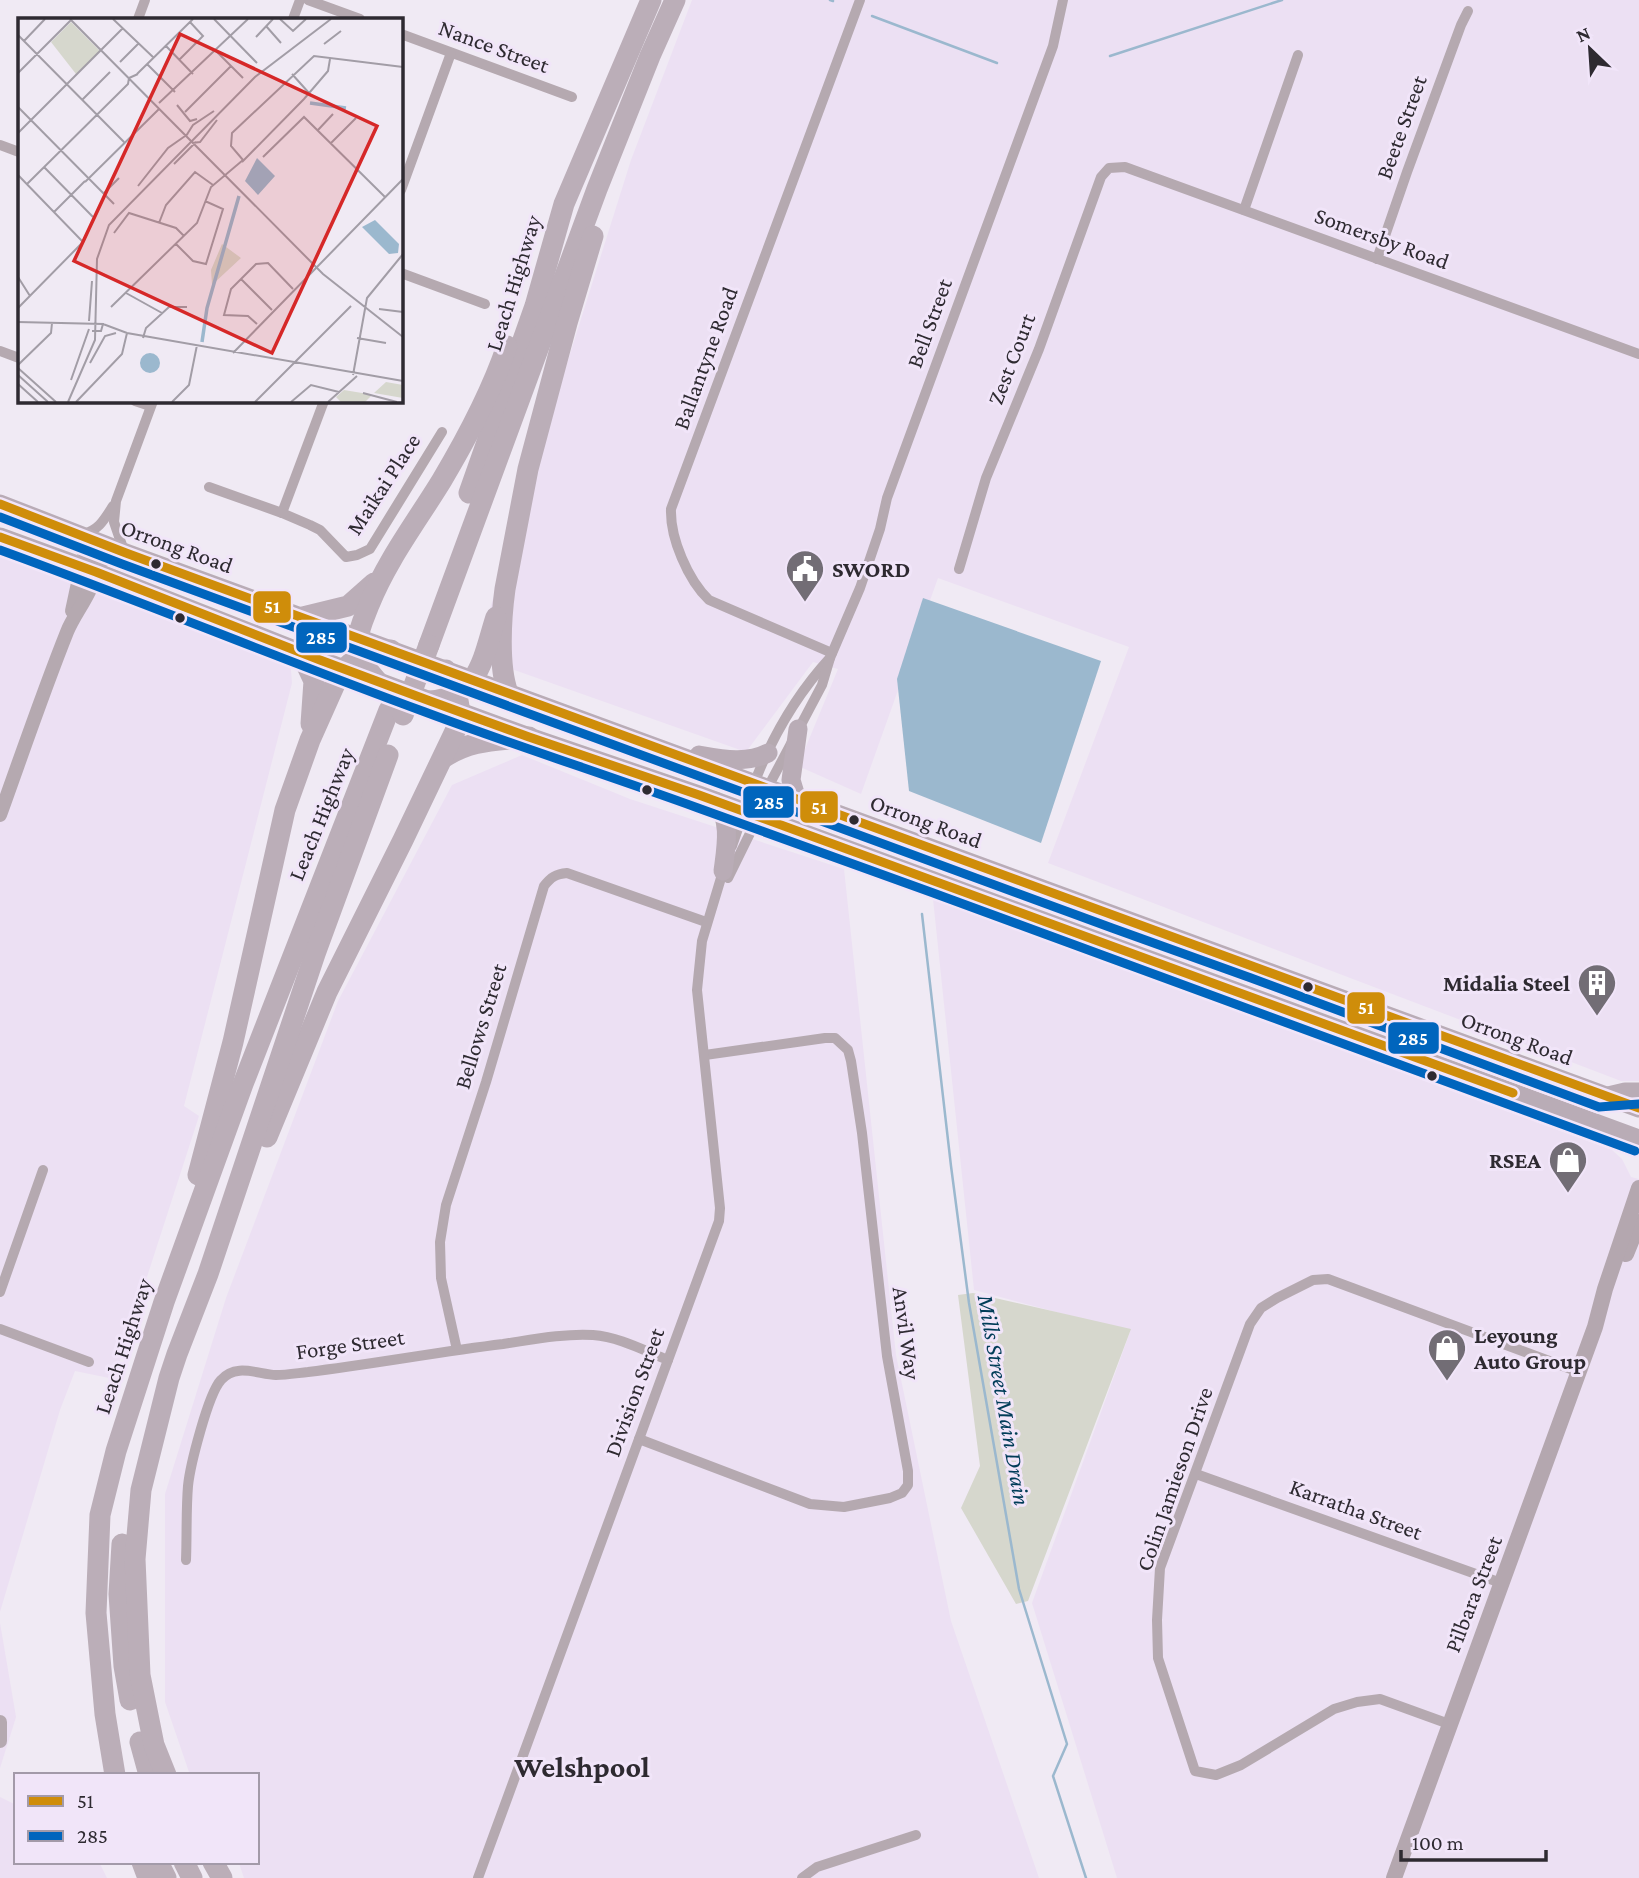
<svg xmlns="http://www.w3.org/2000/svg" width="1639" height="1878" font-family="'Crimson Pro',serif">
<rect width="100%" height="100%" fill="#f0eaf4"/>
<!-- built -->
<g fill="#ece0f3">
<path d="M692 0H1639V1081H1621L1048 863 1129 647 938 578 861 794 798 766 838 669 813 662 746 752 475 656 631 160Z"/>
<path d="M0 551 290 657 292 683 184 1106 199 1116 114 1379 75 1371 60 1410 0 1612Z"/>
<path d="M522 755 630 799 844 869 896 1355 951 1621 1039 1878H244L239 1863 237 1862H257V1775H190L165 1702V1494L226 1298 338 1001 452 785Z"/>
<path d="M933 899 1612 1150 1622 1159 1631 1177 1639 1179V1878H1117L1032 1603 1130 1332 974 1290Z"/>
<path d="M0 1623 16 1717 0 1768Z"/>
<path d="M0 1797 16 1805V1862H99L107 1878H0Z"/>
</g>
<!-- green -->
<path fill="#d6d7cd" d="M973 1293 1131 1329 1028 1601 1016 1604 961 1508 980 1466 958 1295Z"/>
<!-- water -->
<path fill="#9bb8ce" d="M923 598 1101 661 1041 843 909 791 897 679Z"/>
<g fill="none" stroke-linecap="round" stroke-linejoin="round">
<!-- stream -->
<g stroke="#9bb8ce" stroke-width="2.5">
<path d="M830 0 833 1"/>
<path d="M872 16 997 63"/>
<path d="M1110 56 1282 0"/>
<path d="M922 914 951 1166 969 1303 1019 1589 1067 1744 1053 1776 1086 1878"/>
</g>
<!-- minor -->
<g stroke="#b5a9b0" stroke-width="10">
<path d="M308 0 360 19"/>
<path d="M138 19 145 0"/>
<path d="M293 19 300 0"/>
<path d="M401 34 572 97"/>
<path d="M0 145 19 152"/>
<path d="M401 190 451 53"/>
<path d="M1244 210 1298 55"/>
<path d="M1377 259 1407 172 1461 25 1468 11"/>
<path d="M401 273 485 304"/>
<path d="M0 351 19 358"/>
<path d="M135 401 150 406"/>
<path d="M209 487 282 513 310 525 320 530 346 557 357 555 370 549 442 432"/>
<path d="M282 513 324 401"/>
<path d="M83 534C99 530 104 520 113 506"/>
<path d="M124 551 114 522 116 501 153 401"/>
<path d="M959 569 986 478 1039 349 1101 177 1109 168 1125 167 1639 354"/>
<path d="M832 653 709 600C688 580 670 538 671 509L860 0"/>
<path d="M732 846C739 826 746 805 754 784 771 739 797 694 830 658"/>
<path d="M728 878 758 817 767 789 822 685 830 658 860 588 880 529 887 498 1053 46 1063 0"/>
<path d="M0 1292 43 1170"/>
<path d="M0 1329 89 1362"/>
<path d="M457 1350 441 1278 440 1242 446 1205 486 1082 544 886C551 877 556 874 567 873L706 922"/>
<path d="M639 1439 810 1504 844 1507 890 1498 902 1493 908 1485V1471L887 1356 862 1133 851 1061 848 1050 835 1038H825L705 1055"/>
<path d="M1196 1474 1501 1583"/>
<path d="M186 1560C187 1536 186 1510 188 1486 190 1466 208 1394 221 1380 236 1363 257 1374 276 1375 286 1375 298 1373 308 1372 373 1364 438 1352 503 1344 530 1340 565 1333 593 1335 619 1337 643 1350 668 1360"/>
<path d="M1449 1724 1380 1699 1357 1702 1334 1709 1241 1765 1216 1775 1195 1771 1158 1658 1157 1620 1160 1568 1250 1324 1261 1308 1277 1298 1313 1280 1328 1279 1579 1372"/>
<path d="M478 1878 719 1221 720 1208 697 990 702 941 724 868"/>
<path d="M802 1878 817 1867 916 1835"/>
</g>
<!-- tertiary -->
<g stroke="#b5a9b0" stroke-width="14">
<path d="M72 611 78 583 84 568 111 557 126 553"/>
<path d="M0 815C22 754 43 692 67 632 74 614 93 592 95 573 97 559 73 540 61 534"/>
<path d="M0 1722V1741"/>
</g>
<!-- secondary -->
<g stroke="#b4a7af" stroke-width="16">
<path d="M1626 1254 1639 1222"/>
<path d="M1394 1878 1595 1327 1605 1289 1639 1188"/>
</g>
<!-- trunk -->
<g stroke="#b9acb6" stroke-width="19">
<path d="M0 504 126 553 1639 1108"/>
<path d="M0 537 96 572 320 660 430 701 529 737 699 795 1639 1139"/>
<path d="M699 755C722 759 747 764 768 753"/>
<path d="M797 800 791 780 798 729"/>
<path d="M715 801C732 819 726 848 723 871"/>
<path d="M1608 1096 1625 1092H1639"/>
</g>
<!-- motorway -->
<g stroke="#bbaeb8" stroke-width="21">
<path d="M469 493 535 306 564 204 651 0"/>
<path d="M303 617 348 606 374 583"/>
<path d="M429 645 597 189 650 56 675 0"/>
<path d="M296 650 307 666 314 681 311 724"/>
<path d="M378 682C366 668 357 659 358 640 359 627 365 616 369 605 387 560 417 521 442 480 467 438 491 393 507 346"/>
<path d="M508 693C498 666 501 618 505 589L528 469 567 323 593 236"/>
<path d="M430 701C480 697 483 657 496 617"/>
<path d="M443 758C472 739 496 741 529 737"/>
<path d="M267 1137 327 992 403 840 458 725C463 703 454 689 446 670"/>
<path d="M198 1175 233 1042 285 810 310 740 339 675C353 657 369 651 391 650"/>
<path d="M122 1544 119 1594 124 1666 130 1700"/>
<path d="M140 1742 149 1775"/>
<path d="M115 1775 105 1714 96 1613 100 1515 116 1451 164 1302 243 1084 389 710"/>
<path d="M166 1775 154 1745 140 1675 135 1559 141 1490 169 1378 177 1354 208 1274 315 954 388 755"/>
<path d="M142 1862 148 1878"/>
<path d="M158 1862 166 1878"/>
<path d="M184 1862 192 1878"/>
<path d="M213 1862 222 1878"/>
</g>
<!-- motorway-bridge -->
<path stroke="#bbaeb8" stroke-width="21" d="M403 715 429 645"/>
<!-- bus-1 casing -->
<g stroke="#f1e5f9" stroke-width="14">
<g id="bus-1">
<path d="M0 504 126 553 1639 1108"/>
<path d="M0 537 96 572 320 660 430 701 529 737 699 795 1513 1093"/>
</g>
</g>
<!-- bus-2 casing -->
<g stroke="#f1e5f9" stroke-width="14">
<g id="bus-2">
<path d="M0 517 122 564 1112 928 1251 978 1599 1107 1639 1104"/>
<path d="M0 550C143 602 283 660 425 712 516 746 607 775 698 808 1011 920 1322 1036 1635 1151"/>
</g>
</g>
<!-- bus-1 -->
<use href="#bus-1" stroke="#cf8d0a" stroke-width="9"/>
<!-- bus-2 -->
<use href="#bus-2" stroke="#0065bd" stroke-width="9"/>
</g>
<!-- icons -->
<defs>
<g id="civic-pin" transform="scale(2.0125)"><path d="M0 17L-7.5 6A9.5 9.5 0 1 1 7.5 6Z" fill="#726d75" stroke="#f1e5f9"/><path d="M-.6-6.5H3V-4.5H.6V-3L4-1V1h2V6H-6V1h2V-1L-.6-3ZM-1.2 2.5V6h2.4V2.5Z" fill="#fff"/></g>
<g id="building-pin" transform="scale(2.0125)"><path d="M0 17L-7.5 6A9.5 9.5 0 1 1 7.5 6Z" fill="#726d75" stroke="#f1e5f9"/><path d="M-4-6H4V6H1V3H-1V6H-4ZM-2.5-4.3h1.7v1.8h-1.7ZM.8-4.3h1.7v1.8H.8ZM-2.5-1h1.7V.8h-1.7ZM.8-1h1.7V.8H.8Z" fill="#fff"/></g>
<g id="shop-pin" transform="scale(2.0125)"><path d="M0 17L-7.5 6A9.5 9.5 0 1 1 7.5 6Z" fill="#726d75" stroke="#f1e5f9"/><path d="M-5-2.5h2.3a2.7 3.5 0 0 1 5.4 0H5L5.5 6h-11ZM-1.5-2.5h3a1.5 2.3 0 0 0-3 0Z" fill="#fff"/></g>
</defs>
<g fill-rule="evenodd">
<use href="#civic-pin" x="805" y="569"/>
<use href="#building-pin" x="1597" y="983"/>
<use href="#shop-pin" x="1568" y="1160"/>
<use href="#shop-pin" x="1447" y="1348"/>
</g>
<!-- markers -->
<g fill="#2e2a31" stroke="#f1e5f9" stroke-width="2.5">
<circle cx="156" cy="564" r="6"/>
<circle cx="180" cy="618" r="6"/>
<circle cx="647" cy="790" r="6"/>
<circle cx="854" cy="820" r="6"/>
<circle cx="1308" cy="987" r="6"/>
<circle cx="1432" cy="1076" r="6"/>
</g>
<g text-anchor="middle" stroke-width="6" stroke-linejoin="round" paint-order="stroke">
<!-- street labels -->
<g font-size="23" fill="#2e2a31" stroke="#f1e5f9">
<text transform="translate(494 46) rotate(20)" y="8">Nance Street</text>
<text transform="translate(1401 127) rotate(-70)" y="8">Beete Street</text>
<text transform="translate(1382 238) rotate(20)" y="8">Somersby Road</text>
<text transform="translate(513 283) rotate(-73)" y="8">Leach Highway</text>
<text transform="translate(929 323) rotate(-70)" y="8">Bell Street</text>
<text transform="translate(705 358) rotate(-70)" y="8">Ballantyne Road</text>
<text transform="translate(1011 359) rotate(-69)" y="8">Zest Court</text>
<text transform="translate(383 484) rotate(-57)" y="8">Maikai Place</text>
<text transform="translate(177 546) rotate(20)" y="8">Orrong Road</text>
<text transform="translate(321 814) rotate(-68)" y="8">Leach Highway</text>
<text transform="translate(926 821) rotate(20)" y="8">Orrong Road</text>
<text transform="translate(480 1026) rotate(-73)" y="8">Bellows Street</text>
<text transform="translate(1517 1038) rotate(20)" y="8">Orrong Road</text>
<text transform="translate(907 1333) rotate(82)" y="8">Anvil Way</text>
<text transform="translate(350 1344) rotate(-8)" y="8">Forge Street</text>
<text transform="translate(123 1346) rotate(-72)" y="8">Leach Highway</text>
<text transform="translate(634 1392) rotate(-70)" y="8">Division Street</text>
<text transform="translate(1174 1479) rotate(-71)" y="8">Colin Jamieson Drive</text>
<text transform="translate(1356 1509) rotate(20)" y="8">Karratha Street</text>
<text transform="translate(1473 1594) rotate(-69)" y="8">Pilbara Street</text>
</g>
<!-- poi labels -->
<g font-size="23" font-weight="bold" fill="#2e2a31" stroke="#f1e5f9" text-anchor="start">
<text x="832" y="577">SWORD</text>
<text x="1570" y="991" text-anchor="end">Midalia Steel</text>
<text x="1541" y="1168" text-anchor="end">RSEA</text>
<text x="1474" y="1343">Leyoung<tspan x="1474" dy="26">Auto Group</tspan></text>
</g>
<!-- water labels -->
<g font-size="24" font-style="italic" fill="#003c58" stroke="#f1e5f9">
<text transform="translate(1004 1400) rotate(80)" y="8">Mills Street Main Drain</text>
</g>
<!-- district labels -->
<g font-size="30" font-weight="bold" fill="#2e2a31" stroke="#f1e5f9">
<text x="582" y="1777">Welshpool</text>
</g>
</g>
<!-- overview -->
<g transform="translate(18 18)">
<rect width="385" height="385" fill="#f0eaf4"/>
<path d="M53 4 82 33 58 56 33 24ZM204 226 223 240 194 267 193 252ZM368 364 385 367V380L356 375ZM326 372 344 375 354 377 347 384H323L318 379Z" fill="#d6d7cd"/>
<path d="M239 140 257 158 240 177 227 163ZM357 202 381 226 380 235 371 236 344 209ZM122 345a10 10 0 1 1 20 0a10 10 0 1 1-20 0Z" fill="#9bb8ce"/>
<path fill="none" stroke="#9bb8ce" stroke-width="3.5" d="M292 85 328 90M184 324 189 290 221 178"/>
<path fill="none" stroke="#a29da6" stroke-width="2" d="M52 1 305 256 385 319M95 1 136 40M196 1 239 45M262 1 275 13 288 1M248 8 263 25M0 17 106 124M238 19 255 1M6 23 27 1M306 26 323 13M148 28 175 56M198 33 225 60M161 42 185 18 172 4M102 44 121 25M129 46 157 74M0 55 53 2M119 56 175 1M274 56 291 75M64 82 92 54M141 85 230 1M159 87 172 103 179 101M0 89 96 186M167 94 213 48M300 112 315 96M0 115 105 10M168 118 175 107 196 93M174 125 182 124 199 102M313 125 338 100M245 139 286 99 367 179M225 142 213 128 214 115 296 38 385 49M224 144 286 81 310 53 312 41M156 146 178 124M26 149 75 199M0 157 65 224 0 290M67 164 141 91M9 166 110 66 111 60 120 56M120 168 150 130 170 116M86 175 101 160M36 194 67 163M141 205 148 187 177 154 195 167M96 215 111 195 158 210 166 218M158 226 175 243 188 246 205 191 187 183M0 259 12 278M223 261 254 292M108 275 144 295M93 289 179 205 193 169 225 142M361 291 385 294M71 303 74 263M0 304 85 306 83 313H74M85 306 109 315 385 363M239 306 230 298 206 297 213 271 238 246 250 245 275 271M125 320 128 310 151 289H169M339 320 368 325M215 335 385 161M72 345 87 318 98 315M0 347 33 315 34 305M0 350 38 384M0 357 30 384M335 357 349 280 385 236M53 362 71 311M0 366 20 384M345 375 379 384M50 384 77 322 79 241 91 207 237 59 313 1M58 384 104 336 109 315M154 384 171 367 179 327M237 384 333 288M273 384 293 367 321 374M310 384 339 358"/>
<path fill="#d62828" fill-opacity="0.15" stroke="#d62828" stroke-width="3.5" d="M162 16 359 108 254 335 56 243Z"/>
<rect width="385" height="385" fill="none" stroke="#2e2a31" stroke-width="3.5"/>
</g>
<g stroke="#f1e5f9" stroke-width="2.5">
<rect x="252" y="590" width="40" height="34" rx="7" fill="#cf8d0a"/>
<rect x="295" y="621" width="53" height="33" rx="7" fill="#0065bd"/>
<rect x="742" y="785" width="53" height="34" rx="7" fill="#0065bd"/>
<rect x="799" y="790" width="40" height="34" rx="7" fill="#cf8d0a"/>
<rect x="1346" y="991" width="40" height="34" rx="7" fill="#cf8d0a"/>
<rect x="1387" y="1021" width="53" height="34" rx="7" fill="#0065bd"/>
</g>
<g font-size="19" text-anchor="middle" font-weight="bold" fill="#fff">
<text x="272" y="613">51</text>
<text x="321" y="644">285</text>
<text x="769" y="809">285</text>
<text x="819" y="814">51</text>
<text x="1366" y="1014">51</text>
<text x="1413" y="1045">285</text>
</g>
<!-- legend -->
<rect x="14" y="1773" width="245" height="91" fill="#f1e5f9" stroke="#a39aa9" stroke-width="2"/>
<rect x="28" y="1796" width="35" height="10" fill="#cf8d0a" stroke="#a39aa9" stroke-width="2"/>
<text x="77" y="1808" font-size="21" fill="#2e2a31">51</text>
<rect x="28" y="1831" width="35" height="10" fill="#0065bd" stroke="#a39aa9" stroke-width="2"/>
<text x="77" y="1843" font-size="21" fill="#2e2a31">285</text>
<!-- north arrow -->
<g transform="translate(1590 49) rotate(335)" stroke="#f1e5f9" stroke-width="5" paint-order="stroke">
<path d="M0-5L12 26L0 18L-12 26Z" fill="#2e2a31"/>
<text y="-10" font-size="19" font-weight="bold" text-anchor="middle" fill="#2e2a31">N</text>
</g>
<!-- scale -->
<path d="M1401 1850v10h145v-10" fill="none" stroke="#2e2a31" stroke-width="3.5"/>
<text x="1412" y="1850" font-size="21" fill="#2e2a31" stroke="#f1e5f9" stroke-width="5" paint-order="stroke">100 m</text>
</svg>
